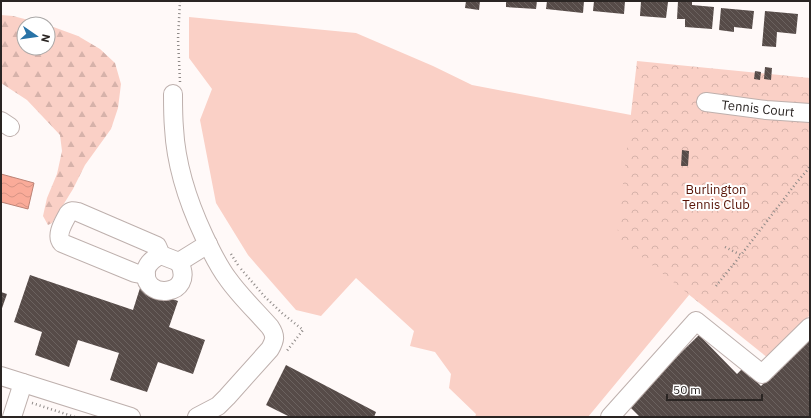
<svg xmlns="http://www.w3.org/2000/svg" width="811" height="418" font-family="'IBM Plex Sans',sans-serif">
<defs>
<pattern id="forest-firs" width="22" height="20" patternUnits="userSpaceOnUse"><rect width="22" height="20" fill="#fad0c6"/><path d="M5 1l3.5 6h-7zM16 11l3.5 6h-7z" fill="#d6b2aa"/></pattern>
<pattern id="park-crowns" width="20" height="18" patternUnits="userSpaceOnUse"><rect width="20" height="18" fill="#fad0c6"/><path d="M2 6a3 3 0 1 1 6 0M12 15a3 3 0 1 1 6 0" fill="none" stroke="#d6b2aa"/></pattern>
<pattern id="water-waves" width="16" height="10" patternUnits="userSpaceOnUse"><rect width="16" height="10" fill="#faab99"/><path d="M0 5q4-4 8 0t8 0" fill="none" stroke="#d69384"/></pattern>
<pattern id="building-back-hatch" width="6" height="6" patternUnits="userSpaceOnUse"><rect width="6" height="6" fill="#564b48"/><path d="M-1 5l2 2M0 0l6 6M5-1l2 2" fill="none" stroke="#6b625f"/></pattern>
</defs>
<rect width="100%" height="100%" fill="#fff9f8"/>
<!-- grass -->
<path fill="#fad0c6" d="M189 17 356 33 433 66 472 85 631 115 654 124 689 295 588 417H475L476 414 449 388 451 374 435 352 410 346 414 331 356 278 321 316 296 310 248 255 216 203 200 120 212 89 189 58Z"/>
<!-- forest -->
<path fill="url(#forest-firs)" d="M1 15 13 16 44 24H24V48H48V25L78 36 100 49 115 63 121 84 118 108 111 129 85 165 73 189 52 223 48 225 43 216 47 198 57 174 62 151 60 135 27 100 1 83Z"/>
<!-- park -->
<path fill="url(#park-crowns)" d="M637 61 810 78V315L768 358 617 237Z"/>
<!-- water -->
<path fill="url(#water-waves)" stroke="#bc8376" d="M1 174 34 183 28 209 1 202Z"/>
<!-- building -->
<g fill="url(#building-back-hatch)">
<path d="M466 1H480L479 10 465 8Z"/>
<path d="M506 1H537L536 9 506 7Z"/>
<path d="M547 1H584L583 13 546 9Z"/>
<path d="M594 1H625L624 14 593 11Z"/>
<path d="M641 1 668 2 666 18 640 16Z"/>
<path d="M678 1H692V5L714 7 712 29 685 27V19H677Z"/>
<path d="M721 8 754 11 752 29 734 27V32L719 30Z"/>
<path d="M765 11 798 14 796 34 777 32 776 47 762 46Z"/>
<path d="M765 67 772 68 771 80 764 79Z"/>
<path d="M755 71 761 72 760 80 754 79Z"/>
<path d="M682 150 689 151 688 166H681Z"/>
<path d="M30 275 133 310 140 288 178 301 169 327 205 340 193 374 158 362 147 392 110 380 119 353 78 340 69 367 35 355 42 332 14 322Z"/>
<path d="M1 292 7 294 1 311Z"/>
<path d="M699 335 737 374 742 369 750 377 751 376 761 386 810 337V417H640L628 405Z"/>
<path d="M286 365 376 412 374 417H290L266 405Z"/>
</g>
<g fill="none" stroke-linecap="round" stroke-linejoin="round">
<!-- minor casing -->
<g stroke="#beb0ad" stroke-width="20">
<g id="minor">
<path d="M173 94C173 105 173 117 174 128 176 166 188 202 204 236 211 251 218 266 228 279 240 296 256 311 270 327 276 336 275 340 270 349L227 397 218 406 197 417"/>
<path d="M706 102 766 110 810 113"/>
<path d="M1 121 10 127"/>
<path d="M161 255C154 258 148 262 146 270 141 301 197 297 179 262"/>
<path d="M146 275 135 273 62 243C55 235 64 222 68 214 71 210 74 211 78 212L157 246 161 255 179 262 208 244"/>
<path d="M1 376 131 417"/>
<path d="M12 417 23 383"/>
<path d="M610 417 696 321 762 374 810 327"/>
</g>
</g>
<!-- path -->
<g stroke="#8e8987" stroke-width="2.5" stroke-dasharray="1 3" stroke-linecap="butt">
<path d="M180 82 178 39 180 1"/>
<path d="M725 247 741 255 797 182 810 167"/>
<path d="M231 254 238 265"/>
<path d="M241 269 265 297 282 313 303 330 286 352"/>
<path d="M716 286 741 255"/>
<path d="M32 403 75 417"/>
</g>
<!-- minor -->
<use href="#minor" stroke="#fff" stroke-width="18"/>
</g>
<g text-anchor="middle" stroke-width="4" stroke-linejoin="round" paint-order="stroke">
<!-- street labels -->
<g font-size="13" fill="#2a2523" stroke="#fff">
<text transform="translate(758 108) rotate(6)" y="5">Tennis Court</text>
</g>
<!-- park labels -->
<g font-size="13" fill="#571306" stroke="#fff">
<text x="716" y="194">Burlington<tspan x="716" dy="15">Tennis Club</tspan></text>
</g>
</g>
<!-- border -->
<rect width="811" height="418" fill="none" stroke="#2a2523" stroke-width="4"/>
<!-- north arrow -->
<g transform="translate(36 36) rotate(103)"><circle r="19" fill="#ffffff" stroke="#aaa8a7"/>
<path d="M0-3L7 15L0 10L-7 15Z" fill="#2873a7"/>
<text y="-6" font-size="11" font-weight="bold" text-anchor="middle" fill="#2a2523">N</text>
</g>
<!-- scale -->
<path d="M667 394v6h95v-6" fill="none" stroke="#2a2523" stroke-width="2"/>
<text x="673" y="394" font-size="12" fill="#2a2523" stroke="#ffffff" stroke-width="3" paint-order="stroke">50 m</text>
</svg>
